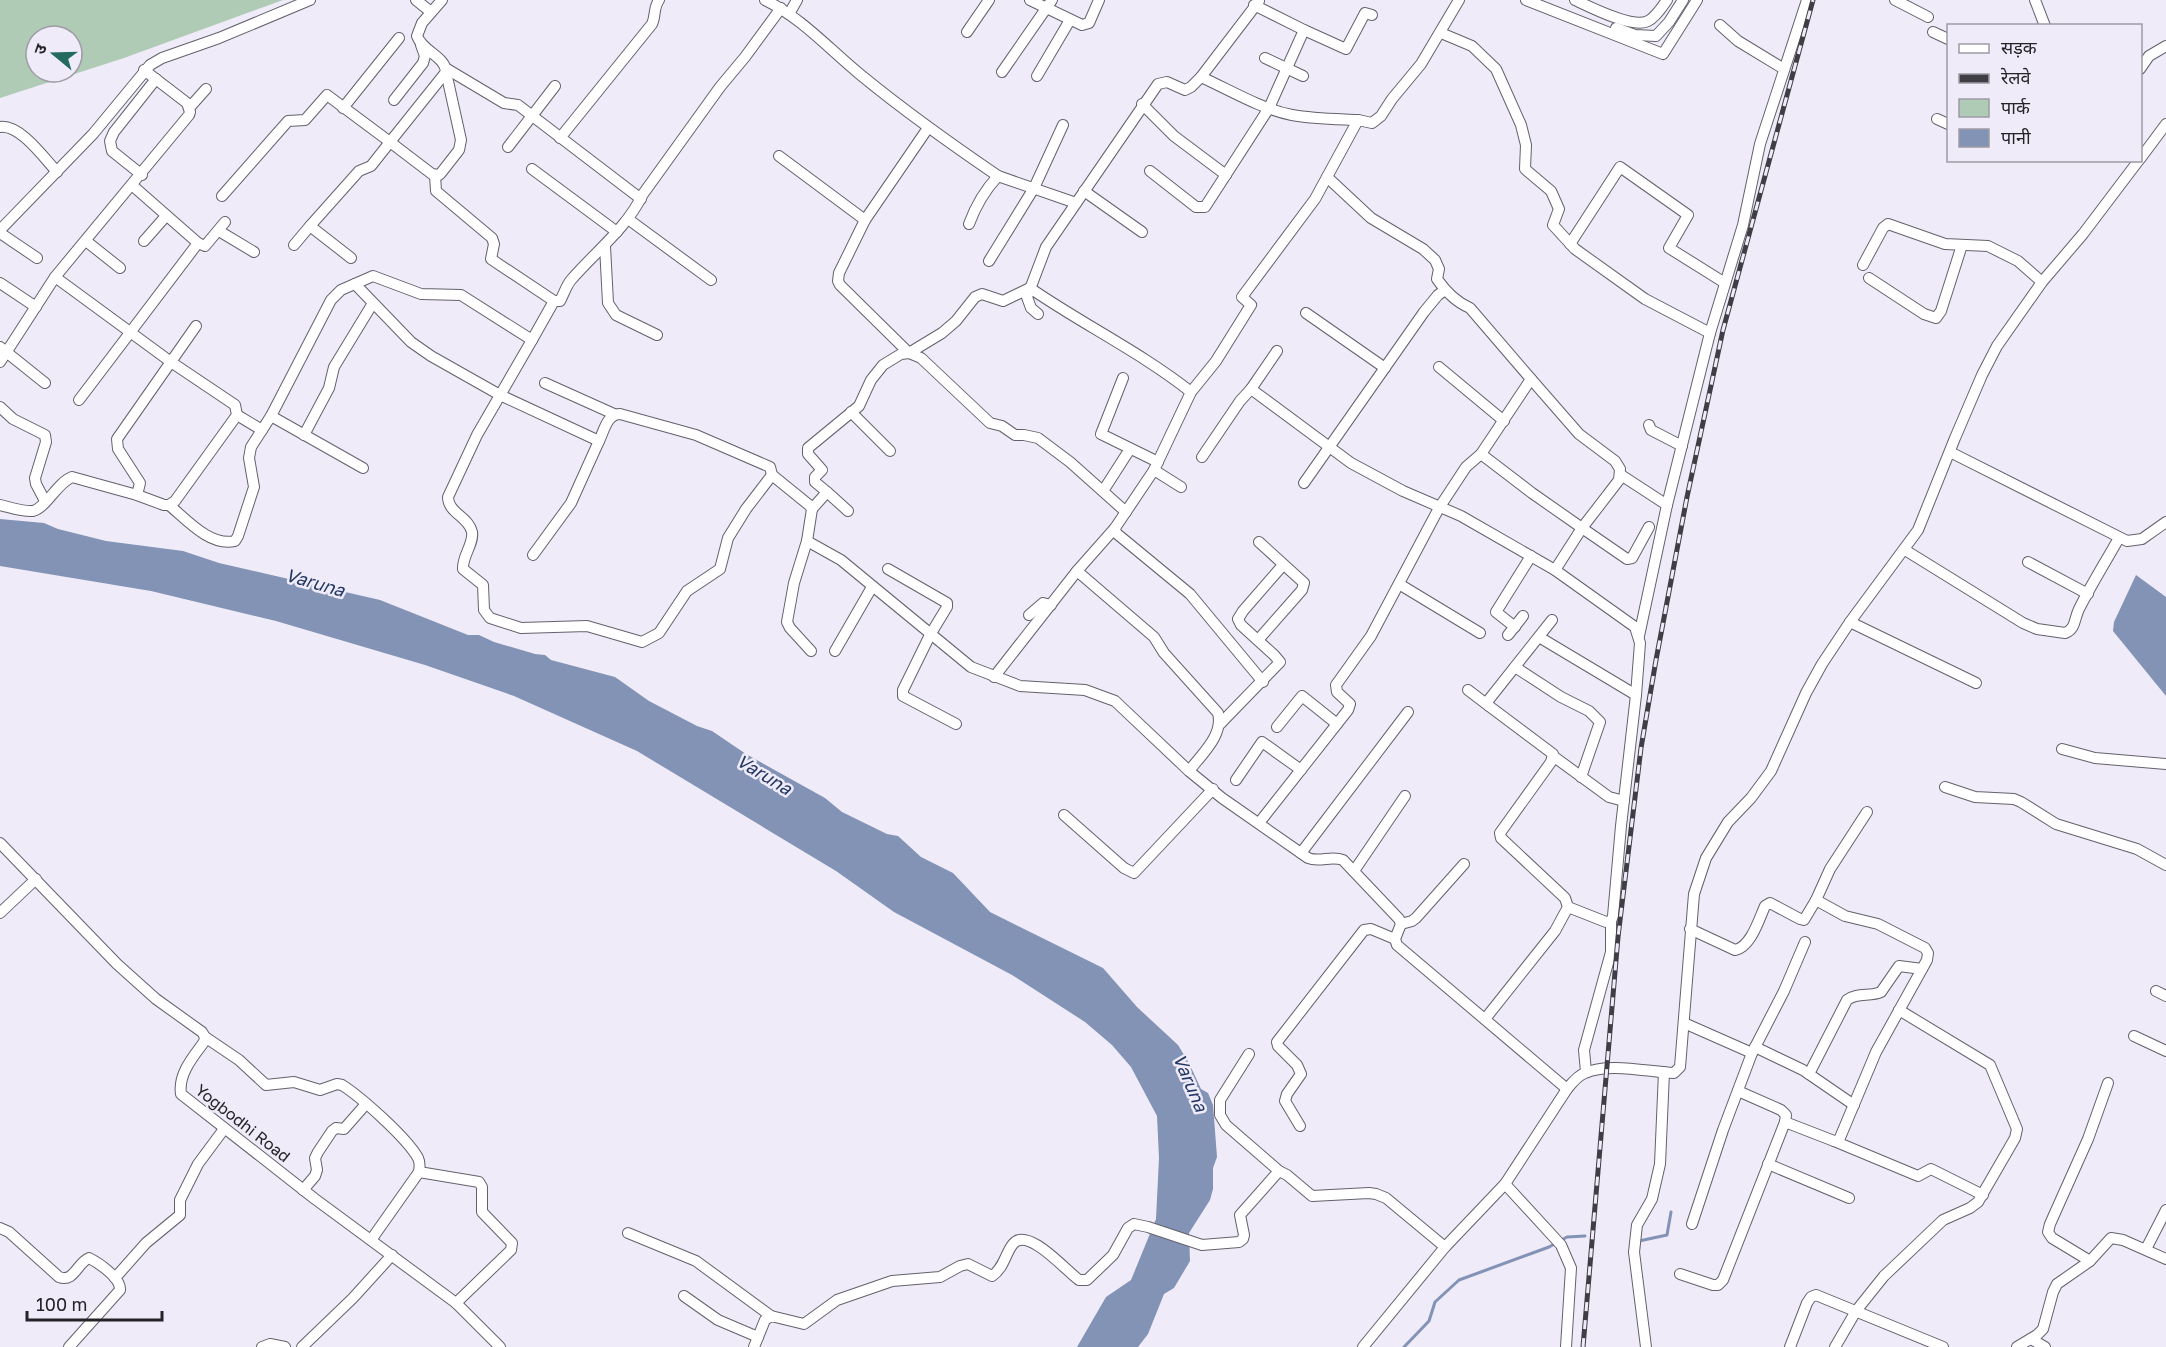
<svg xmlns="http://www.w3.org/2000/svg" width="2166" height="1347" font-family="'Golos Text','Noto Sans Devanagari',sans-serif">
<rect width="100%" height="100%" fill="#efebf8"/>
<!-- green -->
<path fill="#b0cbb5" fill-rule="evenodd" d="M0 0H283L124 58 0 98ZM36 36H72V72H36Z"/>
<!-- water -->
<g fill="#8293b5">
<path d="M0 519 44 523 58 529 106 541 183 551 219 563 380 600 468 635H479L494 642 535 654 545 655 551 660 615 677 649 701 697 726 712 731 746 754 825 798 842 812 887 834 898 836 921 857 953 873 990 912 1103 968 1137 1007 1178 1045 1189 1063 1201 1089 1208 1093 1213 1105 1217 1157 1213 1168V1189L1210 1200 1189 1233 1190 1261 1174 1288 1164 1294 1148 1334 1138 1347H1077L1106 1297 1131 1280 1156 1219 1159 1158 1157 1116 1131 1067 1112 1045 1085 1022 1012 975 894 912 836 871 637 751 514 696 425 665 276 621 151 591 0 566Z"/>
<path d="M2136 575 2166 597V696L2113 631 2114 622Z"/>
</g>
<g fill="none" stroke-linecap="round" stroke-linejoin="round">
<!-- stream -->
<g stroke="#8293b5" stroke-width="3">
<path d="M1639 1241 1667 1235 1671 1212"/>
<path d="M1404 1347 1429 1321 1435 1302 1459 1280 1549 1247 1567 1237 1585 1236"/>
</g>
<!-- minor casing -->
<g stroke="#64616c" stroke-width="12">
<g id="minor">
<path d="M416 0 431 12"/>
<path d="M765 0C802 18 830 50 862 76 906 112 951 144 998 176"/>
<path d="M1030 0 1082 25 1089 23 1099 0"/>
<path d="M1526 0 1663 54 1697 0"/>
<path d="M1575 0C1590 7 1633 29 1648 21 1656 17 1662 7 1667 0"/>
<path d="M1895 0 1928 17"/>
<path d="M2035 0 2045 26"/>
<path d="M789 14 797 0"/>
<path d="M1720 25 1738 41 1784 69"/>
<path d="M1616 28 1635 35 1656 36 1669 22 1683 0"/>
<path d="M1304 30 1346 49 1365 13 1372 15"/>
<path d="M967 32 989 0"/>
<path d="M1933 32 1948 39"/>
<path d="M1441 33 1472 46 1496 69 1521 125 1526 145 1525 169 1551 191 1559 209 1553 225 1575 249 1645 299 1710 333"/>
<path d="M1265 58 1303 76"/>
<path d="M447 69 504 103 518 105 641 199"/>
<path d="M2140 69 2149 56 2166 46"/>
<path d="M1002 72 1052 0"/>
<path d="M1037 76 1070 20"/>
<path d="M1201 77 1259 1"/>
<path d="M394 100 423 63 425 56 421 45"/>
<path d="M1142 104 1174 136 1226 175"/>
<path d="M190 107 206 89"/>
<path d="M343 108 399 38"/>
<path d="M1937 119 1948 124"/>
<path d="M0 127C20 124 44 158 57 172"/>
<path d="M560 138 652 24C656 16 653 8 659 0"/>
<path d="M508 147 555 86"/>
<path d="M779 156 865 220 928 128"/>
<path d="M2140 159 2166 124"/>
<path d="M532 169 617 232"/>
<path d="M1150 171 1196 207H1205L1269 108 1304 30 1254 5"/>
<path d="M142 175 112 151 110 141 114 132 156 79"/>
<path d="M435 175 436 191 492 238 494 244 491 259 554 301 532 340"/>
<path d="M133 186 198 243 205 246 225 222"/>
<path d="M1084 191 1142 232"/>
<path d="M222 196 288 121 305 120 327 95 390 142 446 72C446 57 422 51 417 36L422 23 442 0"/>
<path d="M628 219 711 280"/>
<path d="M865 220 839 273 838 281 840 285 909 353 942 333 956 321 975 297 982 294 1003 301 1030 288C1082 324 1142 353 1191 392"/>
<path d="M969 224C976 205 984 191 998 176L1076 203"/>
<path d="M310 226 359 171 371 166 390 142 432 174 439 175 441 173 459 150 461 140 446 72"/>
<path d="M0 230 93 134 150 65 162 58 219 38 310 0"/>
<path d="M219 231 254 252"/>
<path d="M0 233 37 258"/>
<path d="M86 241 120 268"/>
<path d="M144 241 166 216"/>
<path d="M1570 244 1620 167 1688 215 1669 248 1725 283"/>
<path d="M294 245 310 226 351 258"/>
<path d="M605 246 608 303 616 315 657 335"/>
<path d="M989 261 1034 188 1063 125"/>
<path d="M1863 265 1883 228 1888 224 1945 244 1988 246 2018 261 2042 282"/>
<path d="M1869 278 1924 314 1936 318 1941 311 1962 245"/>
<path d="M0 283 36 307"/>
<path d="M355 284 411 342 431 356 500 395 599 441 571 503 533 555"/>
<path d="M554 301H560C564 294 566 286 571 280 596 251 626 229 643 194L720 87 745 57 781 8"/>
<path d="M1306 313 1385 368"/>
<path d="M1038 314 1031 308 1027 297 1046 247 1158 84 1167 82 1185 90 1191 87 1201 77C1230 90 1261 109 1292 115 1314 119 1336 119 1358 120"/>
<path d="M0 347 45 383"/>
<path d="M0 362 55 277 189 115 190 112 187 103 144 70"/>
<path d="M1439 367 1504 421"/>
<path d="M1123 378 1101 434 1158 462"/>
<path d="M1531 379 1579 434 1615 461 1620 469 1619 480 1582 528 1627 559 1632 558 1649 527"/>
<path d="M545 383 614 414"/>
<path d="M1251 389 1277 351"/>
<path d="M79 400 198 243"/>
<path d="M0 407 13 419 45 435 46 442 35 478 36 484 45 501"/>
<path d="M851 412 890 451"/>
<path d="M237 415 262 430"/>
<path d="M271 416 363 468"/>
<path d="M1649 425 1651 430 1682 446"/>
<path d="M304 435 329 388 334 367 373 303"/>
<path d="M1950 452 2127 541 2142 539 2166 522"/>
<path d="M1481 454 1532 493 1582 528 1555 570"/>
<path d="M1202 457 1240 401 1251 389 1351 463 1403 491 1461 516 1555 570 1635 627 1640 643 1636 695 1621 826 1613 916 1611 921 1606 922 1568 907"/>
<path d="M1154 470 1181 487"/>
<path d="M772 475 809 505 812 509 807 541 794 583 787 622 790 628 811 651"/>
<path d="M1621 475 1667 505"/>
<path d="M1304 483 1424 312 1438 295 1445 290"/>
<path d="M1103 491 1130 449"/>
<path d="M827 492 815 482V477L822 470 808 454V448L859 406 871 380 883 365 901 354 909 353 921 358 990 423 1002 426 1015 435H1024L1038 438 1070 462 1126 512"/>
<path d="M137 495 140 483 118 449 117 439 196 326"/>
<path d="M0 505C9 507 23 512 33 511 46 508 57 483 72 477L137 495 164 505H169L175 501 237 415 235 405 171 362 55 277"/>
<path d="M169 505C186 519 210 547 235 541L238 536 254 487 249 458 251 447 271 416 331 300 341 290 373 276 421 294 461 295 532 340 477 435 448 497C448 513 469 517 472 532 474 544 462 556 463 569L483 585 484 610 490 618 521 628 587 626 642 642 659 633 687 591 720 569 728 538 746 509 772 475 770 467 696 435 620 414C607 414 604 431 599 441"/>
<path d="M812 509 827 492 848 511"/>
<path d="M807 541 841 560 971 667 1020 686 1085 690 1115 701 1189 771 1222 798 1308 858C1320 863 1331 855 1343 860L1399 919 1401 924 1395 939 1397 945 1567 1089"/>
<path d="M1905 550 2023 623 2037 629 2065 633C2076 629 2074 619 2079 609 2091 585 2106 561 2119 538"/>
<path d="M2028 562 2088 594"/>
<path d="M888 569 947 603V607L930 635 903 690V696L956 724"/>
<path d="M1077 571 1154 637 1164 653 1218 713C1224 735 1201 755 1189 771"/>
<path d="M1399 584 1480 633"/>
<path d="M1029 615 1043 603 1051 605"/>
<path d="M1850 622 1976 683"/>
<path d="M1515 627 1496 612 1531 556"/>
<path d="M1508 635 1523 616"/>
<path d="M1639 636 1667 505 1710 333 1743 225 1760 144 1807 0"/>
<path d="M1539 637 1636 695"/>
<path d="M1258 640 1302 590 1304 583 1259 542"/>
<path d="M835 651 872 587"/>
<path d="M1515 667 1561 697 1589 711 1600 722 1581 777"/>
<path d="M994 677 1077 571 1115 528"/>
<path d="M1263 682 1190 594 1116 533 1115 528 1154 470 1191 392 1216 361 1251 305 1242 297 1315 199 1358 120 1372 123 1381 116 1392 99 1421 64 1459 0"/>
<path d="M1468 690 1489 706"/>
<path d="M1220 724 1280 662 1274 655 1241 625 1238 619 1243 611 1283 565"/>
<path d="M1277 727 1302 696 1337 724"/>
<path d="M2062 749 2095 758 2166 764"/>
<path d="M1553 756 1609 797 1624 801"/>
<path d="M1236 780 1262 742 1301 770"/>
<path d="M1945 787 1975 797 2014 799 2021 802 2056 824 2137 849 2166 865"/>
<path d="M1064 815 1124 868 1134 873 1213 789"/>
<path d="M1259 823 1348 710 1350 704 1337 692 1336 685 1371 636 1439 508 1466 467 1481 454 1531 379 1470 308C1456 302 1446 292 1437 279L1439 269 1435 260 1423 249 1371 218 1327 177"/>
<path d="M0 843 117 964 156 999 202 1032 205 1037 204 1042C193 1057 178 1074 181 1094L315 1199 456 1303 500 1347"/>
<path d="M1301 853 1408 712"/>
<path d="M1354 871 1405 796"/>
<path d="M1816 900 1830 869 1867 812"/>
<path d="M0 913 36 879"/>
<path d="M1401 924 1412 921 1416 918 1464 864"/>
<path d="M1690 929 1735 950C1751 947 1759 919 1765 906L1770 903 1800 919 1804 920 1816 900 1845 916 1878 924 1925 948 1928 953 1927 960 1876 1052 1839 1140 1834 1141 1785 1122"/>
<path d="M2156 991 2166 996"/>
<path d="M1485 1019 1555 931 1568 907 1565 898 1501 838 1500 833 1551 762 1553 754 1489 706 1487 702 1552 620"/>
<path d="M1684 1023 1752 1053"/>
<path d="M2134 1036 2166 1051"/>
<path d="M205 1037 239 1060 266 1085 294 1082 320 1090 337 1084 342 1085C361 1097 407 1138 418 1158 420 1162 420 1166 419 1172L371 1240"/>
<path d="M1755 1047 1803 1070 1854 1105"/>
<path d="M1249 1054 1220 1100V1115L1226 1125 1279 1171"/>
<path d="M1586 1072 1584 1050 1611 952V921"/>
<path d="M1809 1074 1847 1000C1857 992 1870 997 1881 992L1899 966 1922 969"/>
<path d="M1300 1126 1285 1101 1287 1094 1301 1074 1297 1065 1278 1046 1277 1042 1364 930 1371 929 1395 939"/>
<path d="M1834 1141 1918 1176 1931 1169 1983 1195"/>
<path d="M1768 1164 1849 1198"/>
<path d="M419 1172 479 1182 482 1187V1212L512 1243 511 1250 456 1303"/>
<path d="M1505 1184 1561 1245 1571 1268 1566 1347"/>
<path d="M303 1190 315 1176 317 1170 315 1158 318 1152 332 1131 336 1128 344 1129 366 1104"/>
<path d="M1692 1224 1723 1130 1752 1053 1784 991 1805 942"/>
<path d="M0 1228 9 1232 59 1277C74 1283 77 1263 89 1258 99 1263 121 1278 120 1290L69 1347"/>
<path d="M628 1233 696 1261 771 1316"/>
<path d="M2146 1249 2166 1210"/>
<path d="M2090 1261 2052 1238 2048 1232 2050 1224 2088 1139 2108 1083"/>
<path d="M1680 1274 1713 1285H1718L1723 1280 1785 1122 1786 1115 1781 1110 1738 1091"/>
<path d="M115 1278 146 1243 180 1215V1200L198 1164 224 1129"/>
<path d="M684 1296 718 1320 758 1337"/>
<path d="M2031 1339 2045 1347"/>
<path d="M262 1347 270 1344 285 1347"/>
<path d="M302 1347 353 1298 392 1255"/>
<path d="M754 1347 765 1320 771 1316 804 1324 837 1300 892 1281 940 1277 960 1266 968 1264 992 1276C1004 1268 1005 1254 1013 1244 1028 1226 1066 1271 1079 1280H1087L1113 1255 1128 1228 1134 1224 1148 1227 1202 1245 1239 1242 1243 1239 1244 1235 1240 1215 1279 1171 1287 1175 1312 1196 1369 1193 1376 1194 1386 1198 1445 1247"/>
<path d="M1363 1347 1445 1247 1505 1184 1567 1089C1572 1083 1577 1076 1585 1073 1608 1062 1649 1072 1674 1073L1680 1067 1694 894 1706 858 1728 822 1751 798 1771 771 1806 693 1822 664 1850 622 1918 530 1955 438 1982 375 1997 346 2042 282 2083 234 2139 160"/>
<path d="M1646 1347 1634 1252 1637 1225 1652 1199 1660 1164 1664 1072"/>
<path d="M1790 1347 1807 1303 1811 1297 1816 1295 1943 1347"/>
<path d="M1835 1347 1856 1311 1884 1276 1943 1220 1970 1208 1978 1202 2015 1138 2017 1129 1990 1065 1899 1010"/>
<path d="M2017 1347 2037 1335 2043 1329 2053 1292 2057 1284 2090 1261 2111 1238 2123 1240 2166 1259"/>
</g>
</g>
<!-- minor -->
<use href="#minor" stroke="#fff" stroke-width="10"/>
<!-- rail casing -->
<g stroke="#3f3e44" stroke-width="5">
<path id="rail" d="M1583 1347 1618 937 1641 748 1656 660 1687 497 1723 330 1813 0"/>
</g>
<!-- rail -->
<use href="#rail" stroke="#efebf8" stroke-width="3" stroke-dasharray="9" stroke-linecap="butt"/>
</g>
<g text-anchor="middle" stroke-width="5" stroke-linejoin="round" paint-order="stroke">
<!-- street labels -->
<g font-size="16" fill="#242328" stroke="#efebf8">
<text transform="translate(243 1123) rotate(38)" y="6">Yogbodhi Road</text>
</g>
<!-- water labels -->
<g font-size="18" font-style="italic" fill="#223764" stroke="#efebf8">
<text transform="translate(315 583) rotate(16)" y="6">Varuna</text>
<text transform="translate(764 775) rotate(31)" y="6">Varuna</text>
<text transform="translate(1190 1083) rotate(67)" y="6">Varuna</text>
</g>
</g>
<!-- legend -->
<rect x="1947" y="24" width="195" height="138" fill="#efebf8" stroke="#9e9ba5" stroke-width="1.5"/>
<rect x="1959" y="44" width="30" height="9" fill="#ffffff" stroke="#9e9ba5" stroke-width="1.5"/>
<text x="2001" y="54" font-size="18" fill="#242328">सड़क</text>
<rect x="1959" y="74" width="30" height="9" fill="#3f3e44" stroke="#9e9ba5" stroke-width="1.5"/>
<text x="2001" y="84" font-size="18" fill="#242328">रेलवे</text>
<rect x="1959" y="99" width="30" height="18" fill="#b0cbb5" stroke="#9e9ba5" stroke-width="1.5"/>
<text x="2001" y="114" font-size="18" fill="#242328">पार्क</text>
<rect x="1959" y="129" width="30" height="18" fill="#8293b5" stroke="#9e9ba5" stroke-width="1.5"/>
<text x="2001" y="144" font-size="18" fill="#242328">पानी</text>
<!-- north arrow -->
<g transform="translate(54 54) rotate(289)"><circle r="28" fill="#efebf8" stroke="#9e9ba5" stroke-width="1.5"/>
<path d="M0-4.5L10 22L0 15L-10 22Z" fill="#236a60"/>
<text y="-9" font-size="16" font-weight="bold" text-anchor="middle" fill="#242328">उ</text>
</g>
<!-- scale -->
<path d="M27 1311v9h135v-9" fill="none" stroke="#242328" stroke-width="3"/>
<text x="36" y="1311" font-size="18" fill="#242328" stroke="#efebf8" stroke-width="4.5" paint-order="stroke">100 m</text>
</svg>
